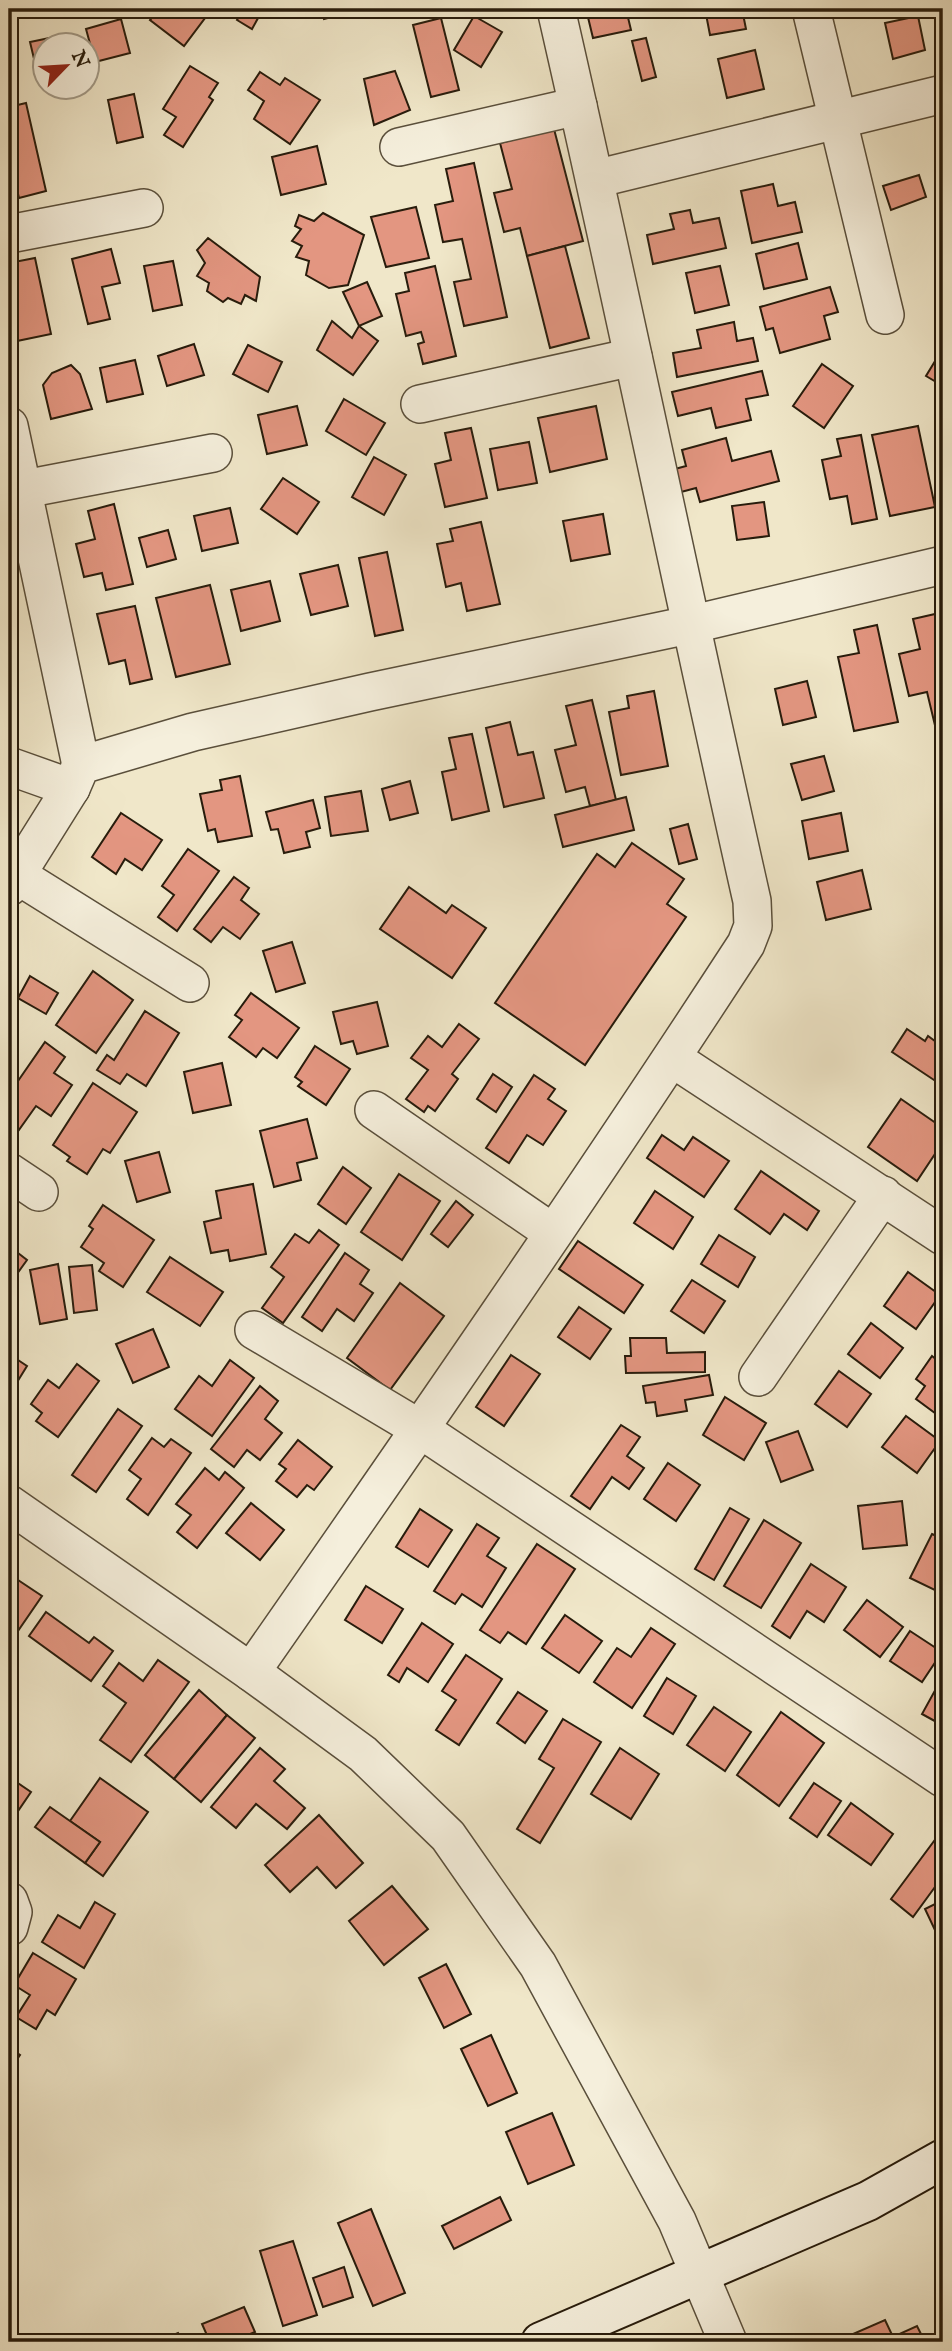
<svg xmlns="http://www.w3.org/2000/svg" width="952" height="2351" font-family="'IM FELL English',serif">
<rect width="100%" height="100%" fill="#f0e7c9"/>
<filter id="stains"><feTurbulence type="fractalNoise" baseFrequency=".00286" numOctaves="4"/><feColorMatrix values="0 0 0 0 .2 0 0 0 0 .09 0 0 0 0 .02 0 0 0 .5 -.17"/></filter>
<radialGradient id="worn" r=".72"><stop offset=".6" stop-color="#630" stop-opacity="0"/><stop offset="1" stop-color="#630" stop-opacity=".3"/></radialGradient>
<!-- building -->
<g fill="#e39681" stroke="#281c0c" stroke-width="2">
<path d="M159 9H210L211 10 184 46 150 20Z"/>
<path d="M243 9H263L252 29 237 20Z"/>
<path d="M321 9H358V10L324 19Z"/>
<path d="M586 9H626L631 30 593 38Z"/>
<path d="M638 9H655L656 14 639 17Z"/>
<path d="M705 9H742L746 29 710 35Z"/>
<path d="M474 16 502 32 481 67 454 50Z"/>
<path d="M918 16 925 50 893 59 885 23Z"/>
<path d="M441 18 459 90 431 97 413 25Z"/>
<path d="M121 19 130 53 95 62 86 29Z"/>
<path d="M64 35 67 46H46V79L39 80 30 42Z"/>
<path d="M646 38 656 77 642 81 632 41Z"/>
<path d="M755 50 764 89 727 98 718 59Z"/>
<path d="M190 66 218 83 209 97 213 100 183 147 164 135 176 117 163 109Z"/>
<path d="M395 71 410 110 374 125 364 79Z"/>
<path d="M260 72 280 85 285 78 320 100 290 144 254 119 264 101 248 90Z"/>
<path d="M134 94 143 137 117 143 108 100Z"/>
<path d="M26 103 46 191 19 198 11 165H9V107Z"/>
<path d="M554 129 583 241 527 256 520 228 504 232 494 193 512 189 500 143Z"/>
<path d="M317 146 326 184 281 195 272 157Z"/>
<path d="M474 163 507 317 464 326 454 282 471 279 462 239 443 242 435 205 453 201 446 169Z"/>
<path d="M919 175 926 197 891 210 883 186Z"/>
<path d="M773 184 778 206 795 202 802 232 752 243 741 191Z"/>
<path d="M416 207 429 258 386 267 371 217Z"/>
<path d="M690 210 693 223 719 218 726 248 653 264 647 235 674 229 670 214Z"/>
<path d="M323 213 364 235 348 285 329 288 306 275 309 261 296 257 302 246 292 241 301 229 295 226 299 215 314 221Z"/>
<path d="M208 238 260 277 256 301 245 295 241 304 228 298 223 302 207 291 209 283 197 276 205 263 197 250Z"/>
<path d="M798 243 807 279 764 289 756 254Z"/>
<path d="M565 246 589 338 550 348 527 256Z"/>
<path d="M111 249 120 283 102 287 110 319 88 324 72 259Z"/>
<path d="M35 258 51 334 17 341 9 301V263Z"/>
<path d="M173 261 182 305 153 311 144 266Z"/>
<path d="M435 266 456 356 423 364 418 344 424 342 421 332 406 336 396 294 409 291 405 273Z"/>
<path d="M720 266 729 305 695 313 686 273Z"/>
<path d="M367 282 382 316 359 326 343 292Z"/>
<path d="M830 287 838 312 824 316 830 339 780 353 773 328 766 330 760 307Z"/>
<path d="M332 321 352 338 359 326 378 341 353 375 317 350Z"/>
<path d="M734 322 737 341 753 338 758 361 677 377 673 353 701 348 697 330Z"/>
<path d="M194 344 204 375 167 386 158 356Z"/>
<path d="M248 345 282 362 268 392 233 374Z"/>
<path d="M943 348V386L926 376Z"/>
<path d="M135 360 143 394 107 402 100 368Z"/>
<path d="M822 364 853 386 824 428 793 406Z"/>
<path d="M71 365 80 374 92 409 51 419 43 385 52 373Z"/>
<path d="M762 371 768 395 746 399 751 420 716 428 711 408 678 416 672 392Z"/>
<path d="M344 399 385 423 366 455 326 431Z"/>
<path d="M297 406 307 445 267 454 258 415Z"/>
<path d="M596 406 607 459 550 472 538 418Z"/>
<path d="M918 426 935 507 890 516 872 435Z"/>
<path d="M471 428 487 498 445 507 435 464 451 460 445 433Z"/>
<path d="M861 435 877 519 852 524 847 496 830 499 822 460 841 456 837 439Z"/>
<path d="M726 438 732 461 771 451 779 481 700 502 696 488 681 492 675 469 686 466 682 450Z"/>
<path d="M529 442 537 483 498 490 490 449Z"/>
<path d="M374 457 406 475 384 515 352 497Z"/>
<path d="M283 478 319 502 297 534 261 509Z"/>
<path d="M764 502 769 536 737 540 732 506Z"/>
<path d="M114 504 133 584 106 590 102 573 84 577 76 544 95 539 88 511Z"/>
<path d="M230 508 238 543 202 551 194 516Z"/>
<path d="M603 514 610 554 571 561 563 521Z"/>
<path d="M481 522 500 604 467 611 461 583 446 587 437 544 453 541 450 529Z"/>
<path d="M168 530 176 559 147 567 139 538Z"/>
<path d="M387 552 403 630 375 636 359 558Z"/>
<path d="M338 565 348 606 311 615 300 574Z"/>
<path d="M270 581 280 621 241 631 231 590Z"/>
<path d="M210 585 230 664 176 677 156 598Z"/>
<path d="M135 606 152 679 130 684 125 660 109 664 97 614Z"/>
<path d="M935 614 943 650V736L938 738 927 692 909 696 899 654 920 649 913 619Z"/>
<path d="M877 625 898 722 854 731 838 657 859 653 854 630Z"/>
<path d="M807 681 816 717 783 725 775 689Z"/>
<path d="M654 691 668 766 621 775 609 712 629 708 627 696Z"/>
<path d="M592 700 616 800 590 806 585 787 566 792 555 750 576 745 566 706Z"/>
<path d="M510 722 518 755 533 752 544 798 504 807 486 728Z"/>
<path d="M472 734 489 811 452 820 442 772 456 769 449 738Z"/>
<path d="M824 756 834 791 802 800 791 764Z"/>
<path d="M240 776 252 836 218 842 215 829 208 831 200 794 222 790 220 780Z"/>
<path d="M410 781 418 813 390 820 382 789Z"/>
<path d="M361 791 368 831 331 836 325 797Z"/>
<path d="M626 797 634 830 563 847 555 815Z"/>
<path d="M313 800 320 828 306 832 310 847 284 853 278 829 271 830 266 812Z"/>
<path d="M121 813 162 840 142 870 125 859 116 874 92 857Z"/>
<path d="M841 813 848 851 809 859 802 821Z"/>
<path d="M688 824 697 859 679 864 670 829Z"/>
<path d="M632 843 684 879 667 904 686 917 585 1065 495 1003 597 854 615 867Z"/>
<path d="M188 849 219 871 177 931 158 917 174 895 162 886Z"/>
<path d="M862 870 871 909 826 920 817 882Z"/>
<path d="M234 877 249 888 241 900 259 914 240 939 223 927 211 942 194 929Z"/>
<path d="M409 887 446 913 452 905 486 928 452 978 380 929Z"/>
<path d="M292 942 305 983 276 992 263 951Z"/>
<path d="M93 971 133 1000 96 1053 56 1025Z"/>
<path d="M30 976 58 993 46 1014 18 998Z"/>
<path d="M251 993 299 1028 277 1058 263 1048 256 1057 229 1037 242 1020 235 1015Z"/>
<path d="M377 1002 388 1046 357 1054 353 1041 341 1044 333 1012Z"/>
<path d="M145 1011 179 1033 146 1086 127 1074 120 1084 97 1070 107 1055 114 1060Z"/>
<path d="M459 1024 479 1039 452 1074 458 1079 435 1111 428 1106 424 1112 406 1099 428 1070 411 1058 428 1036 442 1047Z"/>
<path d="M907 1029 925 1041 928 1036 943 1047V1086L892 1052Z"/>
<path d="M45 1042 65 1057 54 1073 72 1085 51 1116 36 1106 16 1134 9 1129V1094Z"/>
<path d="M315 1046 350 1069 326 1105 298 1086 302 1082 295 1077Z"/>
<path d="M222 1063 231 1105 193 1113 184 1072Z"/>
<path d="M493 1074 512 1087 496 1112 477 1099Z"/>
<path d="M534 1075 555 1089 548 1099 566 1111 543 1145 527 1135 509 1163 486 1148Z"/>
<path d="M93 1083 137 1112 110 1153 103 1149 87 1174 67 1161 70 1157 53 1145Z"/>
<path d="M901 1099 943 1128V1160L935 1154 917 1181 868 1147Z"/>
<path d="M307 1119 317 1158 297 1163 301 1180 274 1187 260 1131Z"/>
<path d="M662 1135 684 1150 693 1137 729 1161 704 1197 647 1158Z"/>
<path d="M159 1152 170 1192 137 1202 125 1161Z"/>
<path d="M343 1167 371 1188 346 1224 318 1204Z"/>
<path d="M761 1171 819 1211 807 1230 784 1214 770 1234 735 1209Z"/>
<path d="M399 1174 440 1201 402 1260 361 1232Z"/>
<path d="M253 1184 266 1254 230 1261 228 1250 211 1253 204 1222 221 1218 216 1191Z"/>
<path d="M655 1191 693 1217 673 1249 634 1223Z"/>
<path d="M456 1201 473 1215 448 1247 431 1234Z"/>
<path d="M103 1205 154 1240 123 1287 99 1271 104 1263 81 1247 93 1229 89 1226Z"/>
<path d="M319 1230 339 1245 283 1323 262 1308 284 1277 271 1267 295 1234 309 1243Z"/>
<path d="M719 1235 755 1257 738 1287 701 1264Z"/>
<path d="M578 1241 643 1285 624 1313 559 1269Z"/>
<path d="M9 1246 27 1260 9 1285Z"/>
<path d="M345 1253 369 1270 360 1284 373 1293 354 1321 337 1309 322 1331 302 1317Z"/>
<path d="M170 1257 223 1292 200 1326 147 1292Z"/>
<path d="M58 1264 67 1319 40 1324 30 1270Z"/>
<path d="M92 1265 97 1310 74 1313 69 1267Z"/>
<path d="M908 1272 940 1295 916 1329 884 1306Z"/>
<path d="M692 1280 725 1301 704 1333 671 1311Z"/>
<path d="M400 1283 444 1316 390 1390 347 1358Z"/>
<path d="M579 1307 611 1329 590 1359 558 1337Z"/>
<path d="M871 1323 903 1348 880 1378 848 1354Z"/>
<path d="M153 1329 169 1367 133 1383 116 1344Z"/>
<path d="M630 1338H666L667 1353 705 1352V1372L626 1373 625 1356H631Z"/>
<path d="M9 1354 27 1366 11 1392 9 1390Z"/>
<path d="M511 1355 540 1374 504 1426 476 1407Z"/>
<path d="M932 1356 943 1365V1419L916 1399 925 1386 916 1379Z"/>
<path d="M230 1360 254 1378 212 1436 175 1409 199 1376 212 1386Z"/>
<path d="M77 1364 99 1381 58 1437 36 1421 42 1413 31 1404 48 1380 59 1388Z"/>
<path d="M839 1371 871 1394 847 1427 815 1404Z"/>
<path d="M709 1375 713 1395 685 1400 687 1411 657 1416 655 1402 646 1403 643 1386Z"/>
<path d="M260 1386 278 1401 265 1419 282 1433 260 1460 247 1450 234 1467 211 1449Z"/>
<path d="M725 1397 766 1423 744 1460 703 1435Z"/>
<path d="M118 1409 142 1426 96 1492 72 1475Z"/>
<path d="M906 1416 940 1441 917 1473 882 1447Z"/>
<path d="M621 1425 640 1437 627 1456 644 1468 629 1489 612 1477 590 1509 571 1496Z"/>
<path d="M798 1431 813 1470 781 1482 766 1442Z"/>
<path d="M152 1438 164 1447 171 1439 191 1453 148 1515 127 1499 141 1479 129 1470Z"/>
<path d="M298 1440 332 1467 314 1490 307 1485 297 1497 276 1481 286 1469 279 1464Z"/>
<path d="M668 1463 700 1485 676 1521 644 1499Z"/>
<path d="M205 1468 219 1480 225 1472 244 1488 197 1548 177 1532 191 1515 176 1504Z"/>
<path d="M902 1501 907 1545 863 1549 858 1506Z"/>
<path d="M251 1503 284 1530 260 1560 226 1533Z"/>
<path d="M730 1508 749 1519 714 1580 695 1569Z"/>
<path d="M420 1509 452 1530 428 1567 396 1547Z"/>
<path d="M764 1520 801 1543 761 1608 724 1586Z"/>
<path d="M477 1524 499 1538 487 1556 506 1568 482 1607 462 1594 455 1604 434 1591Z"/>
<path d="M932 1534 943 1539V1594L910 1578Z"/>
<path d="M537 1544 575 1569 526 1644 508 1632 500 1643 480 1630Z"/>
<path d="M811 1564 846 1587 824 1622 807 1611 790 1638 772 1626Z"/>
<path d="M12 1576 42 1596 9 1644V1580Z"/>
<path d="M366 1586 403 1609 382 1643 345 1620Z"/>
<path d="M867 1600 903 1627 880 1657 844 1630Z"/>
<path d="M46 1612 89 1643 94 1637 113 1651 91 1681 29 1636Z"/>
<path d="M565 1615 602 1641 579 1673 542 1648Z"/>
<path d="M422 1623 453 1644 428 1682 407 1668 399 1682 388 1675Z"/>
<path d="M651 1628 675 1644 632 1708 594 1682 617 1648 631 1657Z"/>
<path d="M910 1631 942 1652 922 1682 890 1661Z"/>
<path d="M466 1655 502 1679 459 1745 436 1730 456 1700 442 1691Z"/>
<path d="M158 1660 189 1682 131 1762 100 1740 126 1703 103 1686 119 1663 143 1681Z"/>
<path d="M943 1676V1723L942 1725 922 1714Z"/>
<path d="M667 1678 696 1696 673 1734 644 1716Z"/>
<path d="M199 1690 227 1715 174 1779 145 1755Z"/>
<path d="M518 1692 547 1711 525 1743 497 1723Z"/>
<path d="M714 1707 751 1732 725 1771 687 1745Z"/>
<path d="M781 1712 824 1743 779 1806 737 1775Z"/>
<path d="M227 1715 255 1738 201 1802 174 1779Z"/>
<path d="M563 1719 601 1742 540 1843 517 1829 554 1768 539 1759Z"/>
<path d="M260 1748 285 1769 274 1781 305 1808 287 1829 256 1804 236 1828 211 1807Z"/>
<path d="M620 1748 659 1774 631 1819 591 1794Z"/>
<path d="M9 1777 31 1792 18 1811 9 1805Z"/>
<path d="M100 1778 148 1812 103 1876 85 1863 100 1842 70 1821Z"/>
<path d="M814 1783 841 1801 817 1837 790 1818Z"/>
<path d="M851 1803 893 1834 871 1865 828 1835Z"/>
<path d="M50 1807 100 1842 85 1863 35 1827Z"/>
<path d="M319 1815 363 1863 336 1888 317 1867 290 1892 265 1865Z"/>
<path d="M940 1833 943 1836V1876L913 1917 891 1899Z"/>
<path d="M392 1886 428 1929 384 1965 349 1921Z"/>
<path d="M943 1900V1947L925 1909Z"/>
<path d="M95 1902 115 1914 84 1968 42 1942 58 1915 80 1928Z"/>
<path d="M33 1953 76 1979 55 2015 47 2010 36 2029 16 2017 30 1995 14 1985Z"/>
<path d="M446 1964 471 2014 444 2028 419 1978Z"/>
<path d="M491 2035 517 2093 488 2106 461 2049Z"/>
<path d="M9 2047 20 2055 9 2071Z"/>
<path d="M552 2113 574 2165 528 2184 506 2132Z"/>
<path d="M500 2197 511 2220 454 2249 442 2226Z"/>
<path d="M371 2209 405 2293 373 2306 338 2223Z"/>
<path d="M293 2241 317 2315 283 2326 260 2251Z"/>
<path d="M344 2267 353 2297 323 2307 313 2278Z"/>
<path d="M244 2307 255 2332 231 2342H210L202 2324Z"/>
<path d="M885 2320 893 2337 917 2326 925 2342H857L853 2334Z"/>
<path d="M178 2333 182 2342H156Z"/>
</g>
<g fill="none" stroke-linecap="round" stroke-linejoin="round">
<!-- street casing -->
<g stroke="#5a4f3b" stroke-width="40">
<g id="street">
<path d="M811 9 885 315"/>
<path d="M399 147 578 106"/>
<path d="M595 179 943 94"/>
<path d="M9 234 144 208"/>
<path d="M420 404 633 357"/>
<path d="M9 426 81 765"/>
<path d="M9 492 213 453"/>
<path d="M9 766 71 788"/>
<path d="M17 875 190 983"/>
<path d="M9 887 71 788 81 765 193 732 370 692 689 625 943 565"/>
<path d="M672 1058 943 1236"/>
<path d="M374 1110 553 1233"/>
<path d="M9 1172 39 1192"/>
<path d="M254 1330 420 1429 943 1778"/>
<path d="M758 1377 883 1195"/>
<path d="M9 1504 251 1672 363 1754 448 1836 538 1965 677 2221 728 2342"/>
<path d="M251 1672C419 1431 586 1190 746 944L753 926 752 901C685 604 624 305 556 9"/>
<path d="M9 1901 13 1912 9 1927"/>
</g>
</g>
<!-- secondary casing -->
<g stroke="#281c0c" stroke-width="42">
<path id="secondary" d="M541 2342 868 2201 943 2159"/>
</g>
<!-- street -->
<use href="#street" stroke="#f5efdc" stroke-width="37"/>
<!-- secondary -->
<use href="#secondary" stroke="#f5efdc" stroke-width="38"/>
</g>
<!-- margin -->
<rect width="952" height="2351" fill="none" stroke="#f0e7c9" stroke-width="35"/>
<rect x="10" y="10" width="931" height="2330" fill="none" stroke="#281c0c" stroke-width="3.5"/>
<rect x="18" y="18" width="917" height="2316" fill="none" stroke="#281c0c" stroke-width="2"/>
<!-- north arrow -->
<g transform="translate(66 66) rotate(65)"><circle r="33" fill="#f5efdc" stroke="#a39b89" stroke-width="2"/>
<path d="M0-5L12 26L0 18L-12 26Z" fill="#8f2418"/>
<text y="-10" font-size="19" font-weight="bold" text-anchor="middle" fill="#281c0c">N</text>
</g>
<rect width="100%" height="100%" filter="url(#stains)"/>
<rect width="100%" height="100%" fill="url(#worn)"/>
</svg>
